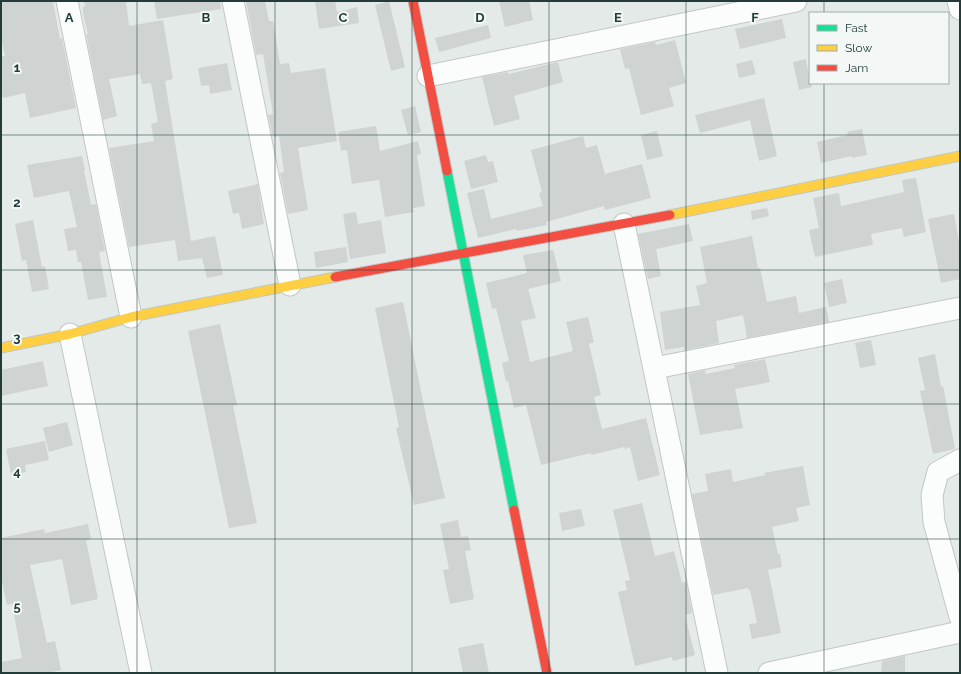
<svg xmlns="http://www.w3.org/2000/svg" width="961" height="674" font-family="Raleway,sans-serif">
<rect width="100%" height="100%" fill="#e4eae8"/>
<!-- building -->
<g fill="#cfd3d2">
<path d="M7 1H53L60 39 62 38 76 108 30 118 25 93 3 98 1 86V57L5 56 1 37V2Z"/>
<path d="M84 1H126L129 26 163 20 173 79 165 81 191 241 215 236 223 275 207 278 202 258 178 261 175 240 129 247 109 148 154 141 151 124 158 122 151 83 142 84 140 74 109 79 117 116 103 120 86 34H88L83 13V7L85 6Z"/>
<path d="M154 1H220L221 9 157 19Z"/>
<path d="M246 1H265L269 21H273L280 64 289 63 291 73 325 68 337 141 298 148 308 210 288 214 280 173 284 172 279 136 273 137 268 115 273 114 263 54 256 55Z"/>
<path d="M315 1H335L337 12 357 7 359 23 319 29Z"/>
<path d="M389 1 405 67 391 71 375 5Z"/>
<path d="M499 1H529L533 20 505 27Z"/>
<path d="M782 19 786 38 740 49 735 29Z"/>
<path d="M488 25 491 38 439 52 435 38Z"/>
<path d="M675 40 686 83 669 88 674 106 641 115 629 68 625 69 620 49 655 42 656 45Z"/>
<path d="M806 59 810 83H811L812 87 799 90 793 62Z"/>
<path d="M752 60 756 74 739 78 736 64Z"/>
<path d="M558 62 563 82 514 96 520 119 494 126 482 77 508 72 509 74Z"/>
<path d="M227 63 232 90 210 94 209 85 201 86 198 68Z"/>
<path d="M764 98 777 156 759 161 750 120 700 133 695 115Z"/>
<path d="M415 106 421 132 408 135 401 110Z"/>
<path d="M376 126 380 151 418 141 421 154 417 155 425 206 413 208 414 212 385 217 379 180 352 184 347 150 341 151 338 132Z"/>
<path d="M862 129 867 155 852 158V156L821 163 817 142 848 135 847 132Z"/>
<path d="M657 131 663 156 647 160 641 135Z"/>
<path d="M583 136 586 148 597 145 605 174 642 164 651 198 605 210 604 206 546 222 547 225 517 231 516 229 478 238 467 193 484 189 491 219 543 206 539 193 542 192 531 150Z"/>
<path d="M486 155 488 162 493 161 498 182 471 189 464 161Z"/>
<path d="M82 156 85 170H84L91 205 96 204 105 251 99 252 107 297 88 300 81 262H78L76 250 68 251 64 229 77 227 69 191 34 198 27 165Z"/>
<path d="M916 178 926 232 904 237 902 228 871 234 873 244 872 245 815 257 809 230 819 228 813 198 839 193 841 206 904 192 902 180Z"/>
<path d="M258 184 264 224 242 229 239 213 233 214 228 191Z"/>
<path d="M767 208 769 216 752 220 751 211Z"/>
<path d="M356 212 358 224 381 220 386 253 350 259 343 214Z"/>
<path d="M954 214 960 247V279L941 283 928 219Z"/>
<path d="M33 220 42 267 45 266 49 289 32 292 26 260 22 261 15 224Z"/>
<path d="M689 224 693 241 656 249 661 276 648 279 638 234Z"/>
<path d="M752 236 758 268H760L767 302 796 296 799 313 826 307 829 322 747 338 743 315 716 321 719 343 684 350V347L665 350 660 312 700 305 696 286 707 283 700 247Z"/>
<path d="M346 247 348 262 316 268 314 252Z"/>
<path d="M553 250 561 281 528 289 536 318 521 321 530 362 573 351 566 322 588 317 594 342 589 344 601 395 594 397 602 429 646 418 660 475 638 481 630 447 625 449 624 447 591 455V453L541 465 526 405 514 408 508 381 506 382 502 363 509 361 496 308 492 309 486 283 527 273 523 255Z"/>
<path d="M842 279 847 303 829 307 824 283Z"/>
<path d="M403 302 427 421 445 498 414 505 396 428 399 427 375 308Z"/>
<path d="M220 324 237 405 233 406 257 523 229 528 188 331Z"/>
<path d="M871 340 876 365 860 368 855 343Z"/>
<path d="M935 354 941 387 943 386 955 449 933 454 920 391 925 390 918 358Z"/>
<path d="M765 359 770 382 735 389 743 428 728 431V430L700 435 688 374 705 370 706 374 735 368 734 365Z"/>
<path d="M43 361 48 386 1 396V370Z"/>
<path d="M67 422 73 445 49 452 43 428Z"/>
<path d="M45 441 49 460 25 465 26 472 11 475 6 449Z"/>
<path d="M803 466 810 505 796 508 799 521 772 527 778 554H780L782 567 768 570 781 633 752 639 749 624 757 623 750 590 749 591 748 588 713 595 692 494 708 491 705 474 731 469 733 482 765 475 764 473Z"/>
<path d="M642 503 655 556 674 551 682 583 686 582 692 613 685 615 695 655 673 661 672 657 635 666 618 592 627 590 625 581 630 580 613 510Z"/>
<path d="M581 509 585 526 562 531 559 513Z"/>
<path d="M458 520 461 537 468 536 471 550 465 551 474 599 450 604 443 570 449 569 440 524Z"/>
<path d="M88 524 91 539 86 540 98 599 71 605 62 559 30 565 47 643 55 641 61 670 47 673H1V662L22 658 12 604 7 605 1 576V538L44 529 45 533Z"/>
<path d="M483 643 489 673H463L458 648Z"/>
<path d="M905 656V673H881L882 661Z"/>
</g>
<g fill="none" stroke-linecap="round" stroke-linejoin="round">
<!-- street casing -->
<g stroke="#c1c7c5" stroke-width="23">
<g id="street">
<path d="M67 1 131 317"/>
<path d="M233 1 290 285"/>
<path d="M958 1 960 9"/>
<path d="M428 76 796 1"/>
<path d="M624 224 717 673"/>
<path d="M70 334 141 673"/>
<path d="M655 368 960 308"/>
<path d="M960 460 938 472 932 495 934 522 960 617"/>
<path d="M769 673 960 632"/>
</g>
</g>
<!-- fast casing -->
<g stroke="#c0c7c5" stroke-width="11">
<path id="fast" d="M447 171 514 510"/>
</g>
<!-- slow casing -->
<g stroke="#c0c7c5" stroke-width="11">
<g id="slow">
<path d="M670 215 960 156"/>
<path d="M1 348 70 334 131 317 335 277"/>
</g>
</g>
<!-- jam casing -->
<g stroke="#c0c7c5" stroke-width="11">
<g id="jam">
<path d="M413 1 447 171"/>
<path d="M335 277 670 215"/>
<path d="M514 510 547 673"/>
</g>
</g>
<!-- street -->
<use href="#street" stroke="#fbfcfc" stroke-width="21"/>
<!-- fast -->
<use href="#fast" stroke="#16e098" stroke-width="9"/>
<!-- slow -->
<use href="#slow" stroke="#ffcf43" stroke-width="9"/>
<!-- jam -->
<use href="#jam" stroke="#f24e42" stroke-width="9"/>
</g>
<!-- grid -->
<path fill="none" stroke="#233c39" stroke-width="1" stroke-opacity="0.55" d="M137 1V673M275 1V673M412 1V673M549 1V673M686 1V673M824 1V13M824 83V673M1 135H960M1 270H960M1 404H960M1 539H960"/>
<g font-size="13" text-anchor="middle" font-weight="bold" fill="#233c39" stroke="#f3f8f6" stroke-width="4" stroke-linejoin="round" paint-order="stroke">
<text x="69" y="22">A</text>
<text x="206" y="22">B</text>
<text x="343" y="22">C</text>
<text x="480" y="22">D</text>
<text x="618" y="22">E</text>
<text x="755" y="22">F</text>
<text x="17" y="72">1</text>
<text x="17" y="207">2</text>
<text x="17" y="342">3</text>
<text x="17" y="476">4</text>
<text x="17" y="611">5</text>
</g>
<!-- border -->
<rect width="961" height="674" fill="none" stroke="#233c39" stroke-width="4"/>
<!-- legend -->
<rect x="809" y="12" width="140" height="72" fill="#f3f8f6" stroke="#a0adaa"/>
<rect x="817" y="25" width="20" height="6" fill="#16e098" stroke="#a0adaa"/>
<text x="845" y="32" font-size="12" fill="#233c39">Fast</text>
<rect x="817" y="45" width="20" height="6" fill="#ffcf43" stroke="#a0adaa"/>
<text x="845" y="52" font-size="12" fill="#233c39">Slow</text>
<rect x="817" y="65" width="20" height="6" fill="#f24e42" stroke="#a0adaa"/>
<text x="845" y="72" font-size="12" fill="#233c39">Jam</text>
</svg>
